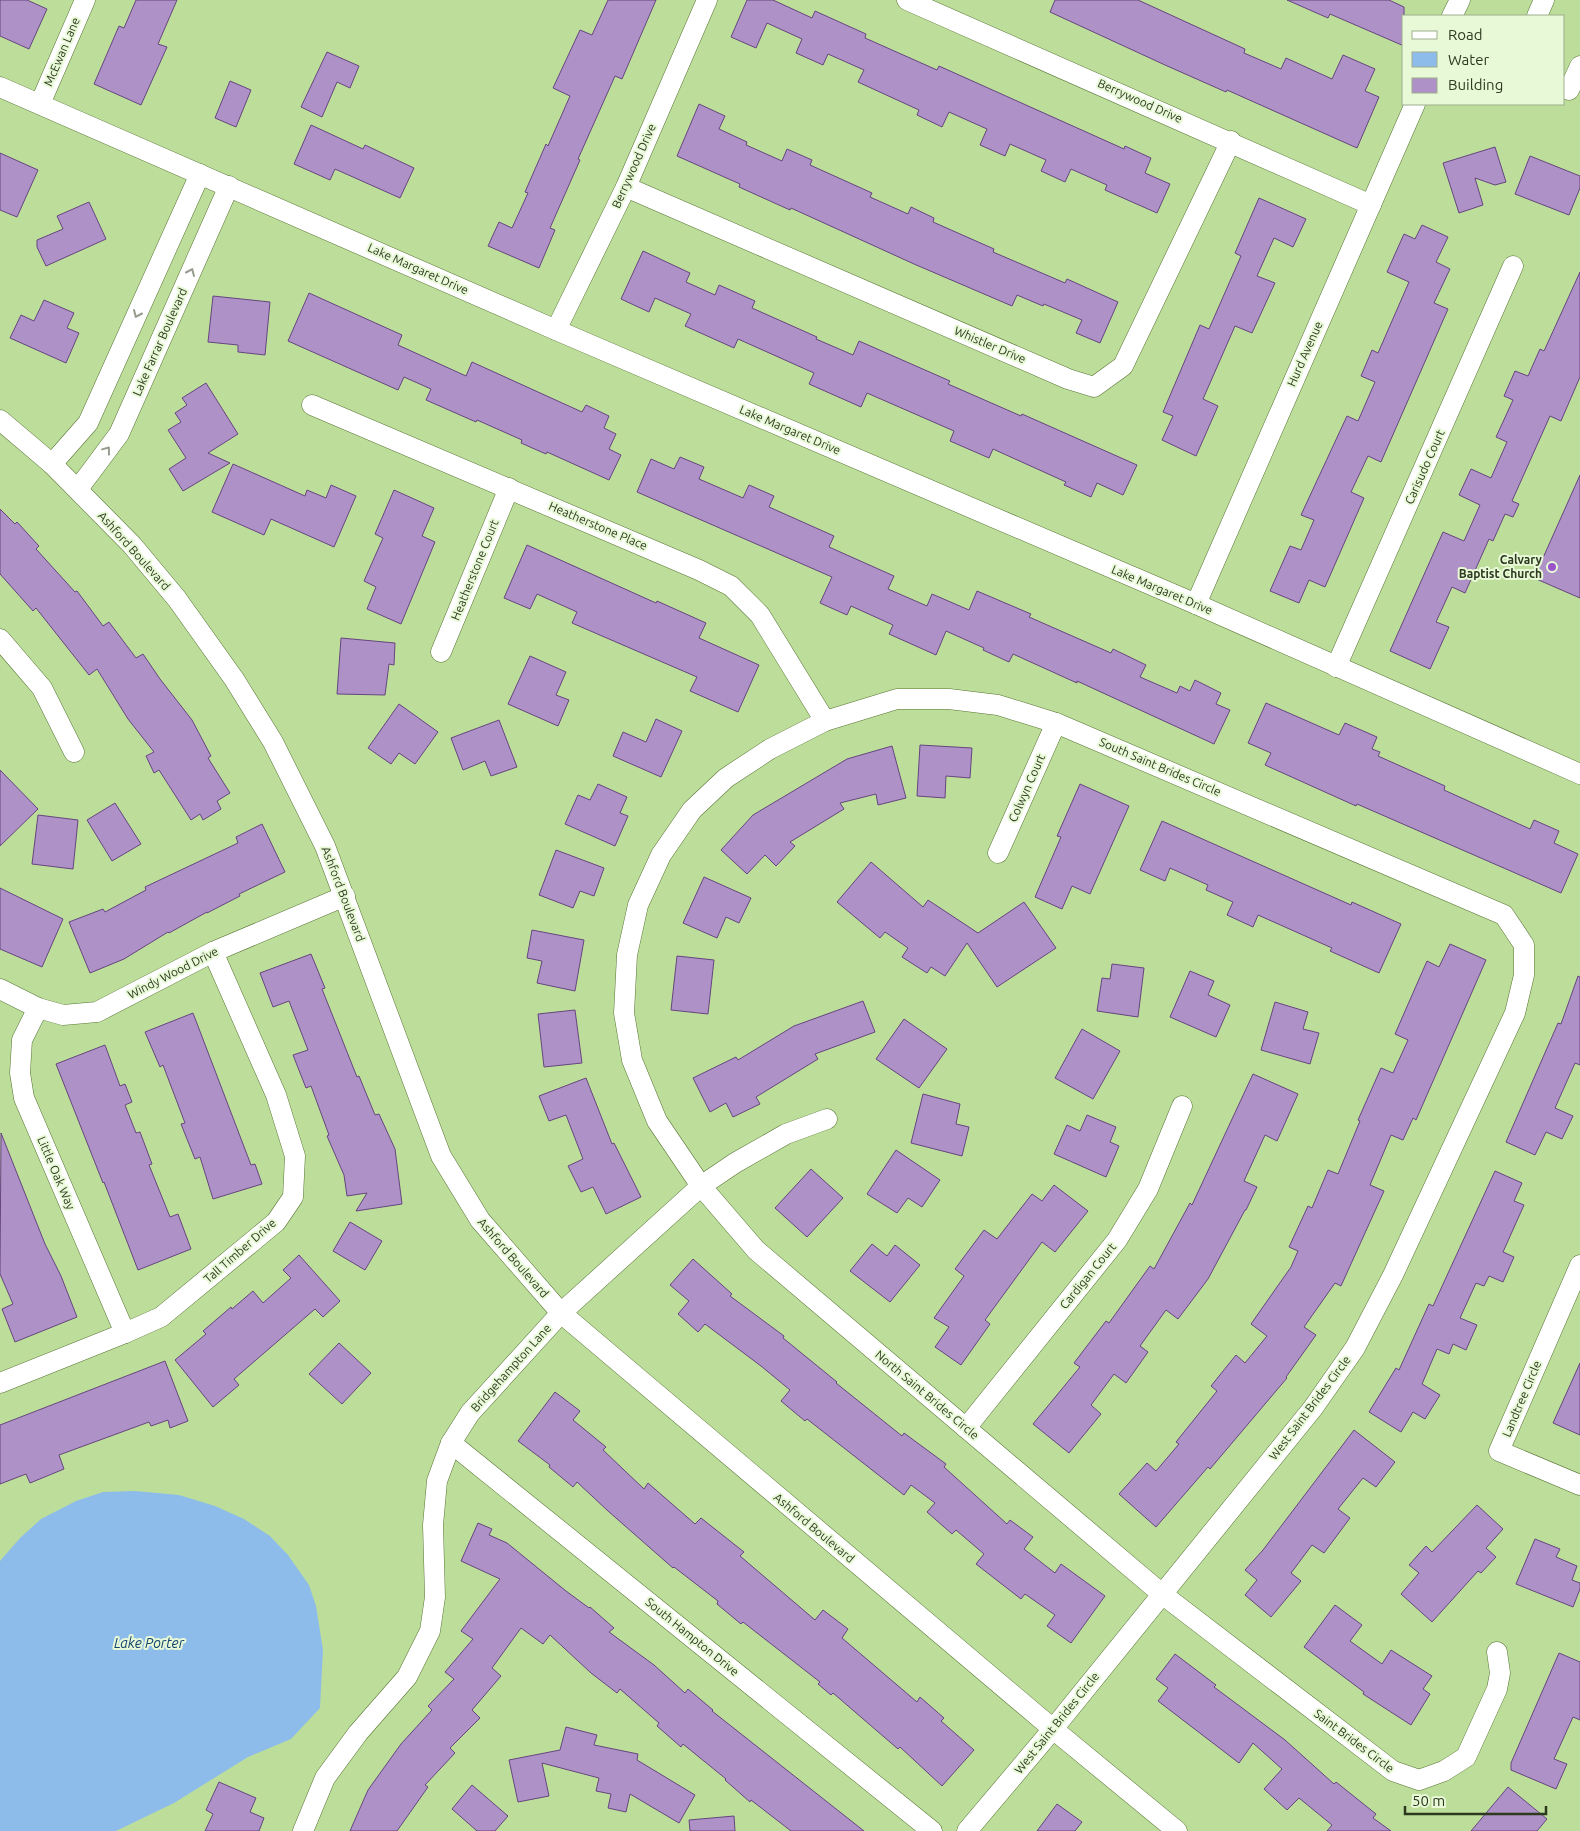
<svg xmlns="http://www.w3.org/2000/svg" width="1580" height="1831" font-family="Ubuntu,sans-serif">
<rect width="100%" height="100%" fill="#bdde9a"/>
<!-- water -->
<path fill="#8ebcea" d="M135 1491 179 1495 215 1506 244 1519 270 1536 288 1555 309 1585 316 1606 323 1650 320 1708 291 1739 248 1757 174 1803 116 1831H0V1561L20 1538 41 1519 76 1501 103 1492Z"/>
<!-- building -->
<g fill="#ae91c6" stroke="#66457f">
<path d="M0 0H27L47 9 29 49 0 36Z"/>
<path d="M136 0H177L158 44 167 47 141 105 94 84 119 26 124 28Z"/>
<path d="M608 0H656L622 79 615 76 578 159 580 160 550 228 555 230 539 268 488 246 499 222 512 228 528 193 525 192 546 144 548 146 570 96 553 88 580 30 592 35Z"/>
<path d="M747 0H773L812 18 815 11 866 34 865 38 937 70 939 66 1124 149 1125 146 1151 158 1145 173 1170 184 1157 213 1105 190 1107 185 1071 169 1065 182 1041 171 1046 160 1010 144 1005 156 980 145 987 129 949 112 942 127 917 115 919 110 858 82 864 70 828 54 823 65 796 53 802 39 767 23 756 48 731 37Z"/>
<path d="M1055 0H1138L1245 49 1244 53 1281 69 1286 58 1332 79 1343 55 1375 69 1365 91 1379 97 1357 148 1227 90 1226 92 1165 65 1050 12Z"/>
<path d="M1287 0H1389L1404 7V46L1330 14 1328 18Z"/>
<path d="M327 52 359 66 350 88 337 82 322 117 301 107Z"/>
<path d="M230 81 251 90 236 127 215 118Z"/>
<path d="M699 104 725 116 719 129 747 142 746 145 782 161 787 149 812 160 810 165 872 193 870 197 908 214 911 207 934 218 933 222 994 249 993 252 1065 283 1067 279 1118 302 1100 343 1076 333 1082 320 1044 304 1043 306 1017 295 1012 306 914 264 791 208 790 210 739 187 740 184 677 156Z"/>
<path d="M311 125 363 149 365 145 414 168 400 198 335 169 330 180 294 164Z"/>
<path d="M1495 147 1506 182 1495 185 1475 178 1483 205 1459 213 1443 163Z"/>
<path d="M0 153 38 170 17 217 0 210Z"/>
<path d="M1530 156 1580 176V188L1569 215 1515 194Z"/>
<path d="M1259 198 1306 219 1293 247 1274 238 1257 276 1275 283 1252 333 1235 326 1203 399 1218 406 1196 456 1162 440 1173 416 1163 412 1200 325 1209 329 1241 256 1235 253Z"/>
<path d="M89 202 106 239 46 266 37 247V240L63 229 57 216Z"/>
<path d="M1422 225 1448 237 1436 262 1450 269 1434 303 1448 309 1381 462 1368 456 1351 492 1364 498 1325 587 1309 580 1299 603 1270 591 1290 546 1301 550 1314 520 1301 515 1347 416 1358 421 1375 382 1361 376 1372 350 1378 353 1409 282 1387 272 1404 234 1415 239Z"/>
<path d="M643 251 690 273 686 282 715 295 719 285 755 301 752 308 817 337 816 339 853 355 859 341 950 381 948 384 1021 416 1022 414 1137 465 1123 495 1097 483 1091 497 1064 485 1066 482 993 449 989 458 950 441 954 431 867 393 861 407 809 384 814 373 738 339 734 348 685 326 691 314 655 298 649 312 621 299Z"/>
<path d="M1580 272V377L1561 421 1550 416 1512 501 1519 504 1513 517 1505 514 1493 541 1489 539 1465 593 1452 587 1436 622 1449 627 1430 669 1390 651 1443 532 1464 541 1480 505 1459 495 1471 469 1491 478 1507 442 1496 437 1513 400 1504 396 1515 371 1528 376 1540 349 1544 351Z"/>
<path d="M309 293 402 335 398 345 466 376 472 362 582 412 586 405 609 416 604 428 616 434 609 449 621 455 609 480 547 452 546 454 521 443 522 440 477 420 476 422 426 400 431 389 404 377 398 390 288 341Z"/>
<path d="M213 296 270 302 265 355 238 352V345L208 342Z"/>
<path d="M44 300 74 313 67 328 79 333 66 363 10 338 21 315 34 321Z"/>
<path d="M206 383 238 434 208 453 230 463 183 491 169 469 186 458 168 430 181 422 175 413 187 405 182 398Z"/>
<path d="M680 457 704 467 699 479 743 498 749 485 774 496 769 507 834 536 829 547 894 576 888 589 927 606 932 594 969 610 977 591 1031 614 1029 617 1111 653 1113 649 1146 665 1140 677 1177 693 1180 686 1190 691 1195 680 1221 693 1216 704 1230 710 1214 744 1077 681V683L1013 654 1009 662 983 650 984 648 946 631 936 655 889 634 893 625 851 606 847 615 820 603 832 577 637 492 651 459 674 469Z"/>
<path d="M233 464 305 496 307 490 326 498 331 485 356 496 334 547 271 519 264 535 212 512Z"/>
<path d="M1580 475V598L1534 578Z"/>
<path d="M394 490 434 508 422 536 435 542 401 624 367 609 376 587 364 581 383 538 375 534Z"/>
<path d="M0 509 15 524 17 522 39 546 36 549 75 592 77 591 103 626 109 622 136 658 143 654 160 679 192 720 211 756 208 758 230 793 217 801 221 809 203 820 200 814 191 820 159 770 154 773 146 756 154 752 128 719 97 669 89 675 36 608 33 611 0 574Z"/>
<path d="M527 545 656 603 657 601 706 623 699 638 759 665 738 712 690 691 697 677 572 623 577 612 537 594 530 609 504 598Z"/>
<path d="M341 638 395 643 394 665 389 664 385 695 337 694Z"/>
<path d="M530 656 566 672 556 695 569 700 558 726 508 704Z"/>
<path d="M1266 703 1339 735 1345 723 1377 737 1372 749 1380 752 1378 756 1445 786 1444 790 1530 829 1534 820 1559 831 1554 843 1578 854 1561 893 1357 804 1356 806 1265 765 1271 753 1248 743Z"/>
<path d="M399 704 438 732 415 764 399 753 391 764 368 748Z"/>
<path d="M656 719 682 731 661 777 613 756 623 732 646 742Z"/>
<path d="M499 720 517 767 491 776 485 761 463 770 451 738Z"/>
<path d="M920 745 972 748 970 778 946 776 945 798 917 796Z"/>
<path d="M892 746 906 798 878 805 876 794 840 803 844 809 790 842 795 846 776 866 765 855 747 874 721 850 753 815 847 759Z"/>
<path d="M0 770 38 809 0 846Z"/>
<path d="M598 784 627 797 620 813 628 816 615 846 565 824 578 795 590 800Z"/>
<path d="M1080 784 1129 806 1090 894 1072 886 1062 909 1035 897 1061 837 1057 836Z"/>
<path d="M115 803 141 844 112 861 87 820Z"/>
<path d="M38 815 78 820 73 869 32 864Z"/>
<path d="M1162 821 1351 905 1352 902 1401 924 1379 973 1330 951 1332 948 1258 915 1253 927 1227 915 1233 902 1206 890 1208 885 1170 868 1165 881 1140 870Z"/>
<path d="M262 824 285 872 239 894 240 896 207 913V912L169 933 168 932 124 959 90 973 69 922 103 909 105 912 146 890 145 887 238 843 236 837Z"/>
<path d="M556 850 604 868 594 896 580 891 573 908 539 895Z"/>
<path d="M871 862 923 907 928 900 978 933 1024 902 1056 948 997 987 967 943 945 976 931 967 927 973 902 957 908 948 885 932 880 938 837 902Z"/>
<path d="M704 877 751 898 739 923 726 917 717 938 683 923Z"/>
<path d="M0 888 63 919 42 967 0 949Z"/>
<path d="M532 930 584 940 575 991 537 983 542 961 527 958Z"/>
<path d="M1450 944 1486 960 1416 1120 1413 1118 1403 1140 1391 1135 1370 1185 1384 1191 1341 1286 1335 1283 1304 1327 1316 1335 1286 1377 1287 1378 1210 1469 1208 1467 1156 1527 1119 1494 1147 1463 1156 1471 1179 1444 1176 1442 1217 1391 1211 1386 1236 1355 1245 1363 1267 1336 1251 1324 1291 1267 1298 1251 1289 1247 1308 1206 1312 1208 1328 1170 1338 1174 1360 1121 1358 1120 1381 1068 1393 1073 1408 1040 1395 1034 1427 961 1439 967Z"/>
<path d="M311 954 325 988 322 989 357 1077 359 1076 375 1115 379 1114 395 1149 402 1204 356 1211 367 1193 347 1196 344 1175 327 1136 329 1135 311 1086 306 1088 293 1055 308 1050 289 1001 273 1007 260 973Z"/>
<path d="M677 956 714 960 708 1014 671 1010Z"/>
<path d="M1112 964 1144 968 1138 1017 1097 1011 1102 978 1110 979Z"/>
<path d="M1190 971 1214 981 1208 995 1230 1005 1216 1037 1170 1017Z"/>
<path d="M1578 976 1580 977V1065L1575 1063 1555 1108 1573 1116 1562 1139 1546 1132 1535 1155 1506 1142 1558 1023 1561 1024Z"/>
<path d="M863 1001 875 1032 815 1054 818 1059 756 1097 760 1104 733 1117 726 1103 710 1112 693 1078 736 1057 738 1060 794 1026Z"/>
<path d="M1275 1002 1308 1012 1303 1029 1319 1033 1310 1064 1261 1050Z"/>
<path d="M575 1010 582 1063 544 1067 538 1014Z"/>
<path d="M193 1013 251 1165 255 1164 262 1184 213 1199 200 1157 195 1159 181 1124 185 1123 163 1065 160 1067 145 1032Z"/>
<path d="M904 1019 947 1049 919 1088 876 1059Z"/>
<path d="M1082 1029 1120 1051 1093 1099 1055 1078Z"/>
<path d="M105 1045 120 1086 125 1084 132 1102 125 1105 136 1133 140 1132 152 1164 149 1165 170 1217 178 1214 191 1249 138 1270 104 1182 103 1183 56 1064Z"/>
<path d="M1253 1074 1298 1094 1277 1141 1265 1135 1244 1181 1257 1187 1246 1210H1245L1208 1279 1178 1319 1166 1310 1140 1346 1148 1352 1126 1383 1114 1374 1091 1405 1101 1414 1069 1453 1033 1424 1080 1367 1074 1363 1106 1321 1109 1323 1150 1266 1154 1269 1190 1203 1192 1205Z"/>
<path d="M586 1078 612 1144 614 1143 641 1197 606 1214 593 1187 581 1192 568 1166 583 1159 566 1115 549 1121 539 1096Z"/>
<path d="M923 1094 960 1104 956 1124 969 1127 962 1156 911 1143Z"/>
<path d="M1087 1115 1116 1127 1110 1142 1119 1146 1106 1177 1054 1154 1067 1125 1080 1131Z"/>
<path d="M1 1133 45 1244 61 1276 77 1317 15 1342 2 1309 13 1304 0 1274Z"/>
<path d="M896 1150 940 1180 922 1207 908 1198 897 1213 867 1194Z"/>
<path d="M811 1169 843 1198 807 1237 775 1208Z"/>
<path d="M1495 1171 1522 1183 1514 1201 1524 1205 1503 1252 1514 1257 1503 1282 1489 1276 1484 1286 1476 1283 1460 1318 1477 1325 1466 1350 1453 1344 1449 1354 1437 1349 1422 1384 1440 1395 1425 1419 1413 1412 1401 1432 1369 1412 1396 1368 1399 1370 1429 1304 1433 1306Z"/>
<path d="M1054 1185 1088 1211 1055 1252 1042 1242 985 1320 990 1324 961 1365 935 1347 949 1327 934 1318 964 1276 955 1269 984 1230 997 1239 1032 1194 1042 1201Z"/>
<path d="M350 1222 382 1241 365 1270 333 1251Z"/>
<path d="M872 1244 887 1256 895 1245 920 1265 890 1302 850 1271Z"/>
<path d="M299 1255 340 1301 323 1317 315 1309 234 1379 239 1385 213 1407 175 1360 206 1334 203 1331 231 1307 232 1309 253 1291 263 1303 291 1278 283 1270Z"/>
<path d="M693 1259 732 1294 730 1296 784 1336 783 1338 837 1382 836 1383 902 1436 904 1433 946 1464 944 1467 1007 1524 1010 1520 1033 1537 1024 1549 1055 1573 1061 1564 1105 1596 1071 1643 1047 1626 1055 1615 1025 1594 1021 1599 976 1564 984 1554 956 1530 952 1534 927 1512 935 1503 911 1485 904 1495 807 1419 805 1421 781 1401 790 1390 761 1366 705 1324 698 1332 678 1314 689 1301 670 1285Z"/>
<path d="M339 1343 371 1373 342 1404 309 1374Z"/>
<path d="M165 1361 188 1421 170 1428 168 1420 151 1426 149 1422 59 1455 64 1469 30 1483 26 1474 0 1484V1425Z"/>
<path d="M1580 1363V1435L1553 1423Z"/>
<path d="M555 1392 580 1411 573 1420 606 1447 603 1450 644 1489 648 1483 695 1524 701 1518 744 1552 740 1556 815 1620 823 1610 848 1629 842 1638 917 1702 920 1697 944 1718 941 1721 974 1750 942 1786 900 1747 898 1749 833 1693 831 1695 818 1684 820 1682 743 1622 741 1624 717 1604 718 1601 674 1567 673 1568 608 1511 577 1482 573 1487 549 1467 550 1465 518 1441Z"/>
<path d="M1354 1430 1395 1462 1376 1487 1363 1478 1338 1509 1350 1518 1324 1553 1312 1545 1291 1573 1301 1581 1271 1617 1245 1595 1257 1580 1245 1570 1263 1550Z"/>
<path d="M1477 1505 1503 1529 1486 1548 1496 1557 1481 1573 1478 1571 1432 1622 1401 1594 1419 1573 1409 1565 1426 1546 1432 1552Z"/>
<path d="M478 1523 492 1529 489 1535 507 1543 566 1591 589 1608 590 1607 614 1628 609 1632 654 1665 685 1693 688 1689 713 1710 712 1711 864 1831H791L751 1800 750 1802 725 1780 726 1779 683 1744 681 1747 657 1726 659 1723 620 1689 617 1693 591 1673 550 1635 543 1644 521 1628 492 1668 501 1676 472 1710 480 1718 450 1748 455 1753 425 1785 428 1787 397 1831H350L368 1790 401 1744 432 1710 428 1706 454 1679 445 1672 473 1639 461 1631 500 1579 461 1561Z"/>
<path d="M1535 1539 1560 1549 1556 1557 1577 1566 1572 1580 1580 1583V1589L1573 1607 1516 1584Z"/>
<path d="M1335 1605 1362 1625 1350 1641 1382 1664 1391 1650 1432 1676 1423 1689 1430 1694 1411 1725 1363 1694 1364 1692 1304 1647Z"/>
<path d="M1559 1653 1580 1662V1720L1573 1717 1554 1759 1567 1764 1556 1789 1511 1770V1763Z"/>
<path d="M1175 1654 1216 1685 1214 1687 1285 1740 1334 1784 1336 1782 1376 1814 1373 1818 1391 1831H1327L1332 1825 1299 1798 1287 1810 1264 1789 1282 1769 1253 1743 1239 1763 1158 1701 1168 1688 1156 1679Z"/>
<path d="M566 1727 597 1735 594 1745 638 1754 637 1760 695 1795 679 1823 630 1794 626 1812 608 1808 611 1794 596 1791 599 1778 542 1763 549 1796 518 1802 509 1760 560 1750Z"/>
<path d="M219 1782 256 1798 250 1812 264 1818 259 1831H205L213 1814 206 1810Z"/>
<path d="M472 1785 508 1816 495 1831H477L452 1809Z"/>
<path d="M1508 1787 1547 1819 1537 1831H1471Z"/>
<path d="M1057 1804 1082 1822 1075 1831H1037Z"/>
<path d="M734 1816 735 1831H690L689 1820Z"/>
</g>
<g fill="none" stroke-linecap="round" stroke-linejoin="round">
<!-- minor casing -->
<g stroke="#587434" stroke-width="21">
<g id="minor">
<path d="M907 0 1371 205"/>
<path d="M1452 16 1460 0"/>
<path d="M1537 16 1544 0"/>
<path d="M0 87 556 330 1196 604 1580 774"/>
<path d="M1564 88 1569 90 1580 66"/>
<path d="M40 104 85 0"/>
<path d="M626 187 1068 379 1094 387 1123 366 1231 141"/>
<path d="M556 330 626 187 707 0"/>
<path d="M312 405 699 570 731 586 760 615 825 721"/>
<path d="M0 420 52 464 132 545 177 599 234 679 273 742 325 846 441 1156 480 1220 561 1313 1053 1729 1177 1831"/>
<path d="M52 464 88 423 200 174"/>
<path d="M78 489 119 434 229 186"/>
<path d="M1196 604 1415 104"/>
<path d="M0 639 42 688 74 752"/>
<path d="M441 652 509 488"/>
<path d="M1336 667 1513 266"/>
<path d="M998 853 1056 723"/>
<path d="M0 989 38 1008 63 1015 97 1012 213 952 345 896"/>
<path d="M38 1008 22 1040 20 1073 24 1098 125 1333"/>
<path d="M1580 1265 1499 1451 1580 1485"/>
<path d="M0 1383 125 1333 161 1317 276 1222 293 1197 295 1156 276 1095 213 952"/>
<path d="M966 1428 1117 1240 1148 1189 1182 1106"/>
<path d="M451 1443 932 1831"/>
<path d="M303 1831 325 1778 358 1733 407 1677 430 1631 435 1597 433 1525 437 1481 451 1443 470 1413 561 1313 701 1186 735 1163 786 1134 827 1119"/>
<path d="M967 1831 1053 1729 1313 1408 1355 1348 1393 1275 1515 1013 1524 975V945L1504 915 1056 723 998 705 949 699H897L825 721 770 749 726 778 692 810 661 855 638 905 627 955 624 1013 632 1060 657 1121 701 1186 756 1250 1162 1594 1393 1771 1419 1780 1444 1771 1466 1757 1497 1689 1500 1673 1497 1652"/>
</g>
</g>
<!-- minor -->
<use href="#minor" stroke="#fff" stroke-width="20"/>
</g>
<!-- one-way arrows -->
<defs><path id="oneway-chevron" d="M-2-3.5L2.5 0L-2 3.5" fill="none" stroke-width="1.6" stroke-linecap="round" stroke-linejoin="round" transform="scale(1.25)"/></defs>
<g stroke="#969c8f">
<use href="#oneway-chevron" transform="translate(191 272) rotate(-66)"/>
<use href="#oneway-chevron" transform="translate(137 314) rotate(114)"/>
<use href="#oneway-chevron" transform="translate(107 450) rotate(-53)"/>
</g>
<!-- markers -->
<circle fill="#9a55ca" stroke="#e8f9d7" stroke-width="2" cx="1552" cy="567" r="5"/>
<g text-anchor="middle" stroke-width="4" stroke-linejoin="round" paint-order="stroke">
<!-- street labels -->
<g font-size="12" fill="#2d3a1f" stroke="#e8f9d7">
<text transform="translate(62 52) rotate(-67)" y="4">McEwan Lane</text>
<text transform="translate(1140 101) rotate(24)" y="4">Berrywood Drive</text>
<text transform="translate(634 166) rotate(-66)" y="4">Berrywood Drive</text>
<text transform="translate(418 269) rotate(24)" y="4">Lake Margaret Drive</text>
<text transform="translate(160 342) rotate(-66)" y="4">Lake Farrar Boulevard</text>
<text transform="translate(990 345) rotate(23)" y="4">Whistler Drive</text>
<text transform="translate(1305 354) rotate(-66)" y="4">Hurd Avenue</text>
<text transform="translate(790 430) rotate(23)" y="4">Lake Margaret Drive</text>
<text transform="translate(1425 467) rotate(-66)" y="4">Carisudo Court</text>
<text transform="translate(598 526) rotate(23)" y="4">Heatherstone Place</text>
<text transform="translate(134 551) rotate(48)" y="4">Ashford Boulevard</text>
<text transform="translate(475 570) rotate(-68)" y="4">Heatherstone Court</text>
<text transform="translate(1162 590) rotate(23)" y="4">Lake Margaret Drive</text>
<text transform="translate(1160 767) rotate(23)" y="4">South Saint Brides Circle</text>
<text transform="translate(1027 788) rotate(-66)" y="4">Colwyn Court</text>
<text transform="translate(343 894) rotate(69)" y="4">Ashford Boulevard</text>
<text transform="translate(173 973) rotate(-27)" y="4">Windy Wood Drive</text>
<text transform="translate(56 1173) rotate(67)" y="4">Little Oak Way</text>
<text transform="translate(240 1251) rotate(-41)" y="4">Tall Timber Drive</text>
<text transform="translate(513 1258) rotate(49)" y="4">Ashford Boulevard</text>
<text transform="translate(1088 1276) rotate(-51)" y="4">Cardigan Court</text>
<text transform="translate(511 1368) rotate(-48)" y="4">Bridgehampton Lane</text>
<text transform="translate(927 1395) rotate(40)" y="4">North Saint Brides Circle</text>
<text transform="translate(1522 1399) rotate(-67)" y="4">Landtree Circle</text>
<text transform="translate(1310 1408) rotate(-53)" y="4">West Saint Brides Circle</text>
<text transform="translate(814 1528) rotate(40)" y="4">Ashford Boulevard</text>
<text transform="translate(692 1637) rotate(39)" y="4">South Hampton Drive</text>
<text transform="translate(1057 1723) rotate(-51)" y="4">West Saint Brides Circle</text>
<text transform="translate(1354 1741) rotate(37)" y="4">Saint Brides Circle</text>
</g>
<!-- poi labels -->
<g font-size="12" font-weight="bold" fill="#2d3a1f" stroke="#e8f9d7" text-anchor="end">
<text x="1542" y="564">Calvary<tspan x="1542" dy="14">Baptist Church</tspan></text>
</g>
<!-- water labels -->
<g font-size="14" font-style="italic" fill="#11426d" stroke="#e8f9d7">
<text x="149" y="1648">Lake Porter</text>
</g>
</g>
<!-- legend -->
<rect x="1402" y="15" width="162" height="90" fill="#e8f9d7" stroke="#9dad8d"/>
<rect x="1412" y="31" width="25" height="8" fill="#ffffff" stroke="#9dad8d"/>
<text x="1448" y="40" font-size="15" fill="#2d3a1f">Road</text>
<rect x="1412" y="52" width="25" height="15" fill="#8ebcea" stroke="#9dad8d"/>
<text x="1448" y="65" font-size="15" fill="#2d3a1f">Water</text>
<rect x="1412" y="78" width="25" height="15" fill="#ae91c6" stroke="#9dad8d"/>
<text x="1448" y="90" font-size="15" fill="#2d3a1f">Building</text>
<!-- scale -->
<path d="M1405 1806v8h141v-8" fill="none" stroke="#2d3a1f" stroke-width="2.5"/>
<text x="1412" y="1806" font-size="15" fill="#2d3a1f" stroke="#e8f9d7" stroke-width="4" paint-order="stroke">50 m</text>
</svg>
